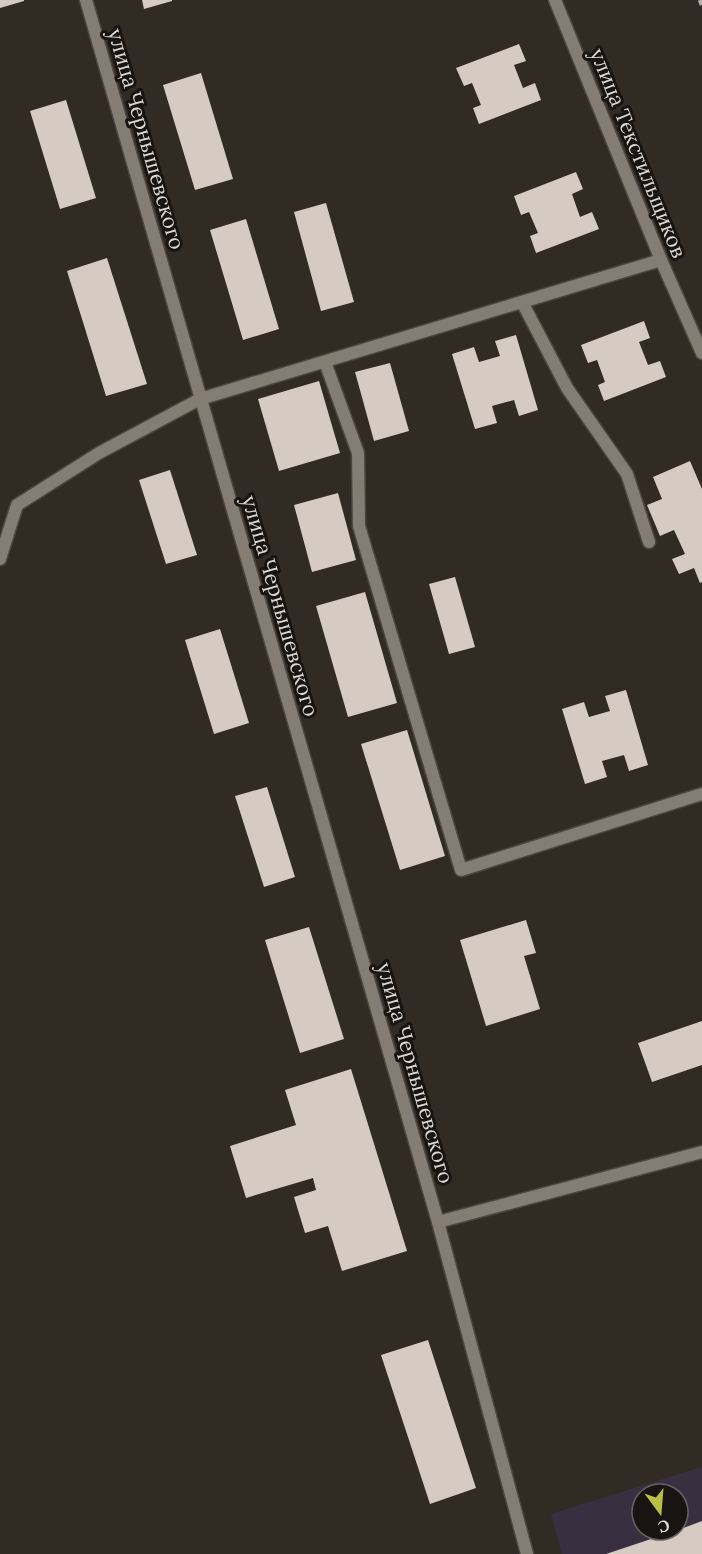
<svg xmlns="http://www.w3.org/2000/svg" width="702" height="1554" font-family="Lora,serif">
<rect width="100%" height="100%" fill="#322b24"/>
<!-- industrial -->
<path fill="#383040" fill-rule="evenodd" d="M702 1467V1554H562L551 1514ZM642 1494H678V1530H642Z"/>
<!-- building -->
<g fill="#d5cbc2">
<path d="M0 0H24V1L0 8Z"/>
<path d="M142 0H172V1L144 9Z"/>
<path d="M519 44 526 61 514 65 523 88 535 83 541 100 479 124 473 108 481 105 472 83 464 86 456 68Z"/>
<path d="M201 73 233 179 195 190 163 85Z"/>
<path d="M66 100 96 198 60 209 30 111Z"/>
<path d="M576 172 583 189 572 194 580 217 592 212 599 229 536 253 530 236 538 233 529 212 521 215 514 196Z"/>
<path d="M326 203 354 302 321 311 294 212Z"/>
<path d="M246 219 279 329 243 340 210 230Z"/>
<path d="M107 258 147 384 106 396 67 271Z"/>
<path d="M644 321 650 338 639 342 648 365 660 361 666 377 604 401 598 385 605 382 597 360 588 363 581 345Z"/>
<path d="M516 335 538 410 519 416 514 400 492 406 497 423 475 429 452 354 474 347 479 362 500 356 495 341Z"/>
<path d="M390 363 409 431 374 441 355 372Z"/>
<path d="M319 381 340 453 279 471 258 399Z"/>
<path d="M690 461 702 489V582L700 583 694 568 679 574 672 559 685 554 674 530 660 536 647 505 662 499 653 477Z"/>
<path d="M170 470 197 555 166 564 139 480Z"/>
<path d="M338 493 356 560 312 572 294 505Z"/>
<path d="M455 577 475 647 449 654 429 584Z"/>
<path d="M365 592 397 703 348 717 316 606Z"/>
<path d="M220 629 249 723 214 734 185 640Z"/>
<path d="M626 690 648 765 629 771 624 755 602 761 607 777 585 784 562 709 584 702 589 717 610 711 605 696Z"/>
<path d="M407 730 445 856 400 870 361 744Z"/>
<path d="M267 787 295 877 264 887 235 796Z"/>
<path d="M526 920 536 953 524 956 540 1009 486 1026 460 940Z"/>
<path d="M309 927 344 1039 300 1053 265 940Z"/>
<path d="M702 1021V1065L652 1082 638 1043Z"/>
<path d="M351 1069 407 1251 342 1271 328 1226 305 1233 294 1197 316 1190 313 1178 246 1198 230 1146 296 1125 285 1090Z"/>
<path d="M428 1340 476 1488 430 1504 381 1355Z"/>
<path d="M702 1521V1554H606L678 1530Z"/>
</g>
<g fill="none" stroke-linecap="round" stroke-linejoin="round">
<!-- service casing -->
<g stroke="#4c4640" stroke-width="15">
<g id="service">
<path d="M522 302 567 388 627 474 649 542"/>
<path d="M438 1222 702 1152"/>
</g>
</g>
<!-- minor casing -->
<g stroke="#4c4640" stroke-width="15">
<g id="minor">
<path d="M86 0 438 1222 527 1554"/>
<path d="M555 0 661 260 702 353"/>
<path d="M325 362 358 453 359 526 461 870 702 794"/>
<path d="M0 559 17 505 99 453 200 399 661 260"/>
</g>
</g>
<!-- service -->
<use href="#service" stroke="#857d74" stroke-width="12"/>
<!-- minor -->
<use href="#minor" stroke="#857d74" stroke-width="12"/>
<!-- rail -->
<path stroke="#b8b3ae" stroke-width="4.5" stroke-dasharray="12 6" stroke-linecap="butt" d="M700 0 702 5"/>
</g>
<g text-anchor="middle" stroke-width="6" stroke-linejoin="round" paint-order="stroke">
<!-- street labels -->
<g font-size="21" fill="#dcd7d3" stroke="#171411">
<text transform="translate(146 139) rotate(74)" y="7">улица Чернышевского</text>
<text transform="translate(638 153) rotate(68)" y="7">улица Текстильщиков</text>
<text transform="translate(280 606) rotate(74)" y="7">улица Чернышевского</text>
<text transform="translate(415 1073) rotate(74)" y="7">улица Чернышевского</text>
</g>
</g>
<!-- north arrow -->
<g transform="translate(660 1512) rotate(164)"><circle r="28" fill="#171411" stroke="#66625f" stroke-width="1.5"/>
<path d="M0-4.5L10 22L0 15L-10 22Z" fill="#bac046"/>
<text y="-9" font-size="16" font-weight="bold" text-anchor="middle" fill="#dcd7d3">С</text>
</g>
</svg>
